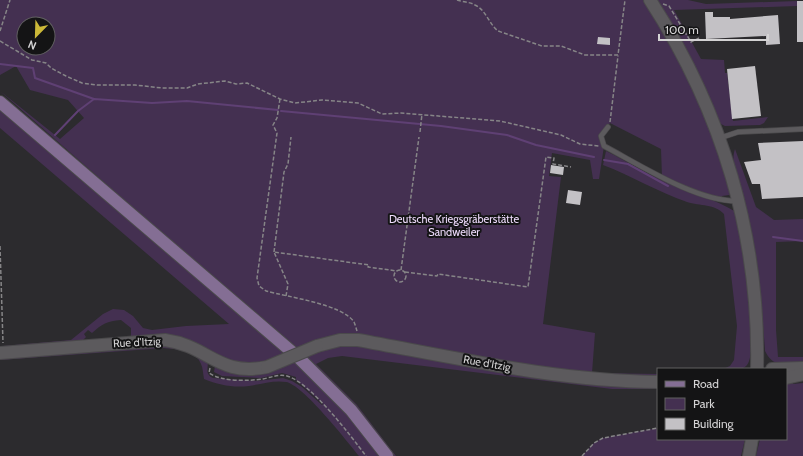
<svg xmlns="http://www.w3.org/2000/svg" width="803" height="456" font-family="Cabin,sans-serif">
<rect width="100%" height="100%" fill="#2c2b2e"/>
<!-- green -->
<g fill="#443051" fill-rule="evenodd">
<path d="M0 0H645L678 53 700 99 732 192 729 195 722 196 721 199 702 194 662 177 661 149 610 123 601 136 604 146 599 179H593L590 160 552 153 549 176 561 177 543 324 595 333 592 373 658 374V389H612L342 356 328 358 316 364 357 405 396 456H391L309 362 0 91 60 139 84 118 68 100 30 90 16 66 0 75ZM24 24H48V48H24Z"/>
<path d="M655 0H688L706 4 797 1V6L674 10 701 59 724 60 725 73H727L733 121 768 117 764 123 760 125 725 126 719 123Z"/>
<path d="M0 106C71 167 142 229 213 290 273 342 334 392 381 456H359C347 441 302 384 286 382 274 380 261 384 249 386 233 388 219 385 204 379 203 374 203 368 201 364 197 351 175 349 164 348L0 360V357L144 344 176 345 188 348 208 361C208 369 205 375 213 378L256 381 283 378 292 381 302 387 322 405 323 404 296 380V377L282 373 261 378 222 376 214 372 215 366C247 376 260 375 291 362L285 356C263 364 242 371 220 360 206 352 195 343 179 338 164 334 149 339 133 338L131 336V328L121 320C107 321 102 324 92 333L88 330 84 334 86 337 82 341 0 350V346H3L71 340 103 314 113 309 124 310 133 316 143 328 152 330 186 326 229 324 0 128Z"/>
<path d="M735 149 756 207 774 220 803 219V241L776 242V330L778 357H803V363C785 364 774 369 765 351 761 296 758 246 742 193 738 179 730 164 735 149Z"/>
<path d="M606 151C626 161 645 173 666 182 689 192 715 199 736 212 741 236 760 349 747 365 742 371 731 369 723 369L730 366 734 360 737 326 724 214C715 204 700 206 687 202 658 192 632 176 603 165Z"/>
<path d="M792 381 793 384 803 383V456H756L760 439H786V382Z"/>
<path d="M658 428V439H745L741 456H582L594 443 603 438Z"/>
</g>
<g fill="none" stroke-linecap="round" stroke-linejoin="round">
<!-- stream -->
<g stroke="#5f4074" stroke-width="2">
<path d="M0 64 33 68 35 78 94 99"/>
<path d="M281 111 441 126 507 135 536 145 594 157"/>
<path d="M55 135 78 111 94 99 152 103 187 101 278 110"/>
<path d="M604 160 628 164 668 186"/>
<path d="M773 237 803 241"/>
</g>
</g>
<!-- building -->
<g fill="#c3c1c5">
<rect x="797" y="1" width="6" height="41"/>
<path d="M705 12H713V17H730V19L778 15 780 44 766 45V36L706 39Z"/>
<path d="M598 37 610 38V45L597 44Z"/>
<path d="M755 66 761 116 732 119 727 69Z"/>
<path d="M803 141V197L762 199 760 184H752L744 162 761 160 758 143Z"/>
<path d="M551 165 564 167 563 175 550 173Z"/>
<path d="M568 190 582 192 580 205 566 203Z"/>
</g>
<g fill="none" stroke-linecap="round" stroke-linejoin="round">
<!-- lane casing -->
<g stroke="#4a494b" stroke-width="6">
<g id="lane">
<path d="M608 127 601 136 604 146C640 165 697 202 738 201"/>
<path d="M720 138 738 132 803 129"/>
</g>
</g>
<!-- secondary casing -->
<g stroke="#4a494b" stroke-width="14">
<g id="secondary">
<path d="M650 0C722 111 760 237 757 369"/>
<path d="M317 346 340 340H358C457 358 557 381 658 382"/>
<path d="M0 353 165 340C209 346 218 377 267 367"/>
<path d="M772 369 803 368"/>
<path d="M786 378 803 374"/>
<path d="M749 456 752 439"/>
</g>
</g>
<!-- primary casing -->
<g stroke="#4a494b" stroke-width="14">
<path id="primary" d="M0 102 299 358 351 410 387 456"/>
</g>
<!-- path -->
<g stroke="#868587" stroke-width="1.5" stroke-dasharray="4 2" stroke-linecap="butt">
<path d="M457 0C463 2 470 2 475 5 486 10 489 24 498 31L542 46H561L585 55H618L625 0"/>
<path d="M663 4 669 6 691 42 699 38"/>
<path d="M0 31 10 0"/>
<path d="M0 41 32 60 46 63 51 68 66 76 82 83 97 85H135L162 88H187L198 84 225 81 236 84 247 83 280 99 295 103 322 100 358 103 382 114 401 113 500 121 561 135 580 144 599 146"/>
<path d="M280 99 277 118 273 125 277 133 257 278 259 286 266 291C287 297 342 304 354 322 355 324 356 328 357 331"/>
<path d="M610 122 618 56"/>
<path d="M420 132 422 114"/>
<path d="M0 246 3 343"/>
<path d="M274 252 284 172 288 164 291 137"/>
<circle cx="400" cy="276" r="6"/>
<path d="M401 270 419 137"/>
<path d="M405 272 437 276 438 274 528 287 546 157 554 158 553 164 571 167"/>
<path d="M286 296 288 284 274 252 369 265 368 267 397 271"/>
<path d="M210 368 209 373C222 382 248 381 263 379 272 377 279 374 287 376 310 382 351 436 366 456"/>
<path d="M582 456 594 443 603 438 658 428"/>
</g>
<!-- lane -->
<use href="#lane" stroke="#5c5a5d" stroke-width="4.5"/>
<!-- secondary -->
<use href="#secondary" stroke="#5c5a5d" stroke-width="12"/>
<!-- primary -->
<use href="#primary" stroke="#846e94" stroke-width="12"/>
<!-- secondary-bridge casing -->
<g stroke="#4a494b" stroke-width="14" stroke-linecap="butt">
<path id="secondary-bridge" d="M267 367 317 346"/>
</g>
<!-- secondary-bridge -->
<use href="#secondary-bridge" stroke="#5c5a5d" stroke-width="12"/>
</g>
<g text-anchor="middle" stroke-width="4" stroke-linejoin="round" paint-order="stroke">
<!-- park labels -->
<g font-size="11" fill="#eedbfc" stroke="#141415">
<text x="454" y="223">Deutsche Kriegsgräberstätte<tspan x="454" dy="13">Sandweiler</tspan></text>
</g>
<!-- street labels -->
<g font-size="11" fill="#d4d3d4" stroke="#141415">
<text transform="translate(137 342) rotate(-3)" y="4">Rue d'Itzig</text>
<text transform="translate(487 363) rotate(10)" y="4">Rue d'Itzig</text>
</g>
</g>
<!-- legend -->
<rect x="657" y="368" width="130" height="72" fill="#141415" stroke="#616061"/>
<rect x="665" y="381" width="20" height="6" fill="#846e94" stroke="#616061"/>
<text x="693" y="388" font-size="12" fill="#d4d3d4">Road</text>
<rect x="665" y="398" width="20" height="12" fill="#443051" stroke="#616061"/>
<text x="693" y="408" font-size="12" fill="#d4d3d4">Park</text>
<rect x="665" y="418" width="20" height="12" fill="#c3c1c5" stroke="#616061"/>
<text x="693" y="428" font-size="12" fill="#d4d3d4">Building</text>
<!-- north arrow -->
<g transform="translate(36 36) rotate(203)"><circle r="19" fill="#141415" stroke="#616061"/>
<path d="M0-3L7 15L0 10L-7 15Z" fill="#ccb938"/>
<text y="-6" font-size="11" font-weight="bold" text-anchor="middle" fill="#d4d3d4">N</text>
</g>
<!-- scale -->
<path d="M659 34v6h109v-6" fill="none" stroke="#d4d3d4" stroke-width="2"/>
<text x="665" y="34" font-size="12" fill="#d4d3d4" stroke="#141415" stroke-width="3" paint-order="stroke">100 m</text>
</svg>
